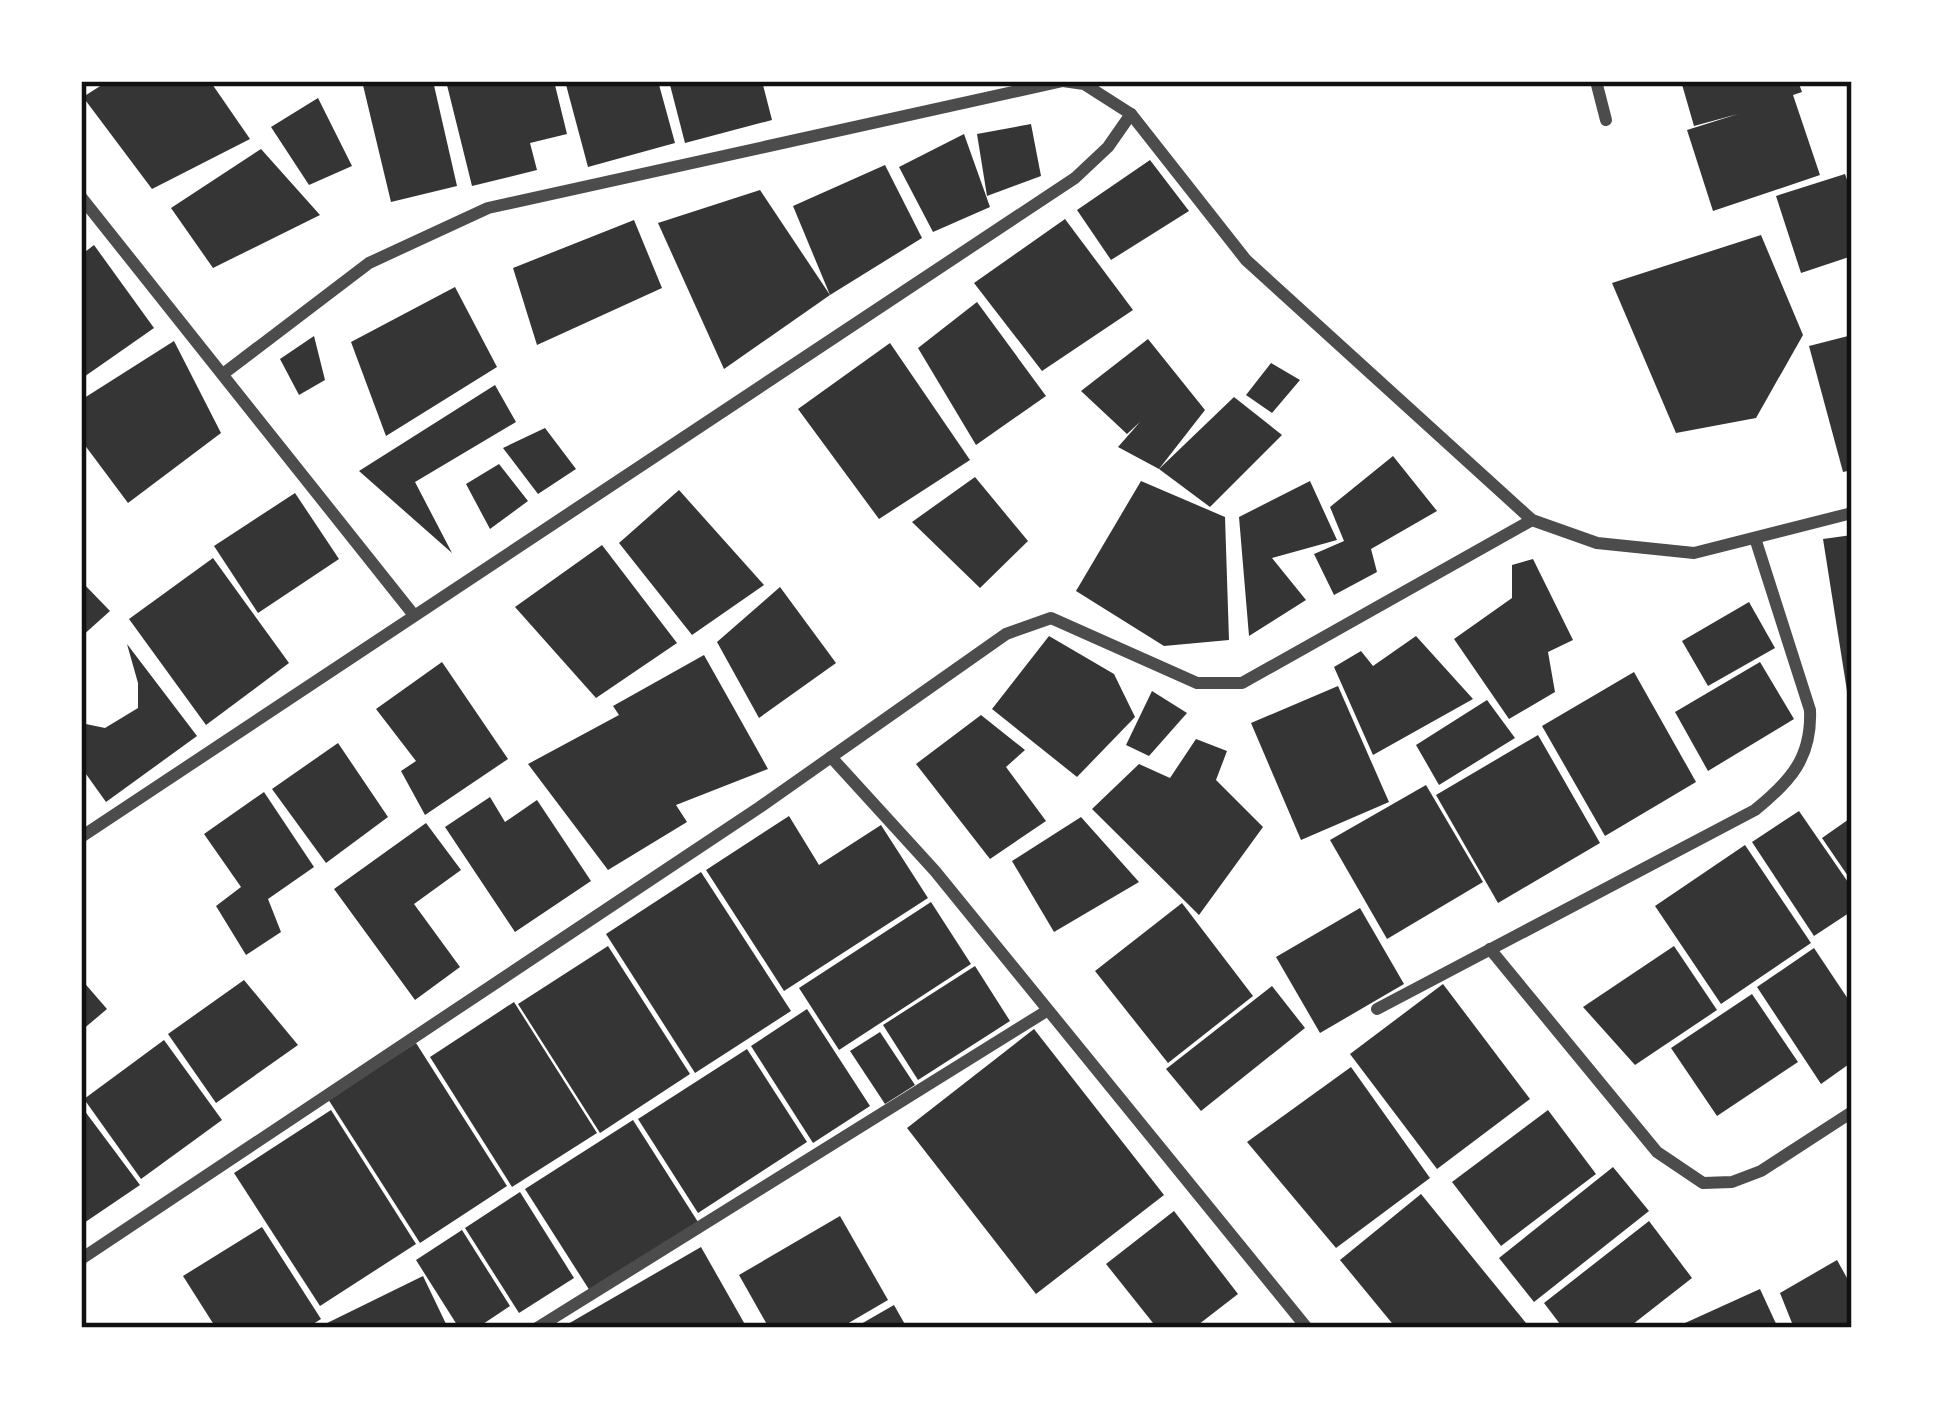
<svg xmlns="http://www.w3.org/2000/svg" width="1933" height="1409" font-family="Quicksand,sans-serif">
<rect width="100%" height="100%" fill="#fff"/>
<!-- building -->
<g fill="#353535">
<path d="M108 81H210L250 139 152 189 83 97Z"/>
<path d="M362 81H433L457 186 391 202Z"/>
<path d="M446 81H554L567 134 530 143 537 170 472 186Z"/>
<path d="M565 81H658L675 143 588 167Z"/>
<path d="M669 81H762L772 120 685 143Z"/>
<path d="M1681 81H1798L1802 92 1793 95 1820 175 1713 211 1687 130 1738 114 1694 126Z"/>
<path d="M318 98 352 166 309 185 271 127Z"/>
<path d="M1031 124 1041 176 987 196 977 134Z"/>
<path d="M964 134 990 207 933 232 899 167Z"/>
<path d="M261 149 320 215 213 268 171 208Z"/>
<path d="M1150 160 1189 211 1111 260 1077 210Z"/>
<path d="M885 165 922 238 830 295 793 206Z"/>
<path d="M1845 174 1852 194V256L1801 273 1776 196Z"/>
<path d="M760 190 830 295 724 369 658 223Z"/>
<path d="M1065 219 1133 310 1042 371 974 283Z"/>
<path d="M634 220 662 288 537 345 513 268Z"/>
<path d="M1761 235 1803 335 1756 418 1676 433 1612 283Z"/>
<path d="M94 245 154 328 81 379V255Z"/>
<path d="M455 287 497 367 386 436 351 342Z"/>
<path d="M977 302 1046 396 976 445 918 348Z"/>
<path d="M1852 335V470L1843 472 1809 346Z"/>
<path d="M314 336 325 380 299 395 280 359Z"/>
<path d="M1148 339 1205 410 1159 469 1118 447 1140 422 1127 434 1081 391Z"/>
<path d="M174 341 221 433 128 503 81 440V400Z"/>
<path d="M890 343 970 460 879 519 798 409Z"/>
<path d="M1271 363 1300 380 1272 413 1246 395Z"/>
<path d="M495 385 516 422 415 482 452 553 359 471Z"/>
<path d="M1234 397 1282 435 1210 507 1159 469Z"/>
<path d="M545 428 576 469 538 494 503 448Z"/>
<path d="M1393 456 1437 511 1371 549 1377 572 1334 595 1314 554 1344 541 1330 507Z"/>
<path d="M499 464 528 501 490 529 466 484Z"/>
<path d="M975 477 1028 541 980 588 912 522Z"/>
<path d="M1141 481 1225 517 1229 640 1164 646 1076 591Z"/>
<path d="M1310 481 1337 540 1272 558 1306 600 1249 636 1239 517Z"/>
<path d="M679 490 764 585 692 635 619 543Z"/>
<path d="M295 493 339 559 258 613 214 546Z"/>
<path d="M1852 535V690L1847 691 1823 539Z"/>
<path d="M602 545 677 643 596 698 515 607Z"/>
<path d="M213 558 289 663 206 725 129 619Z"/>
<path d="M1533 559 1573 640 1548 652 1555 692 1509 719 1454 639 1512 598V565Z"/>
<path d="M81 581 110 611 81 637Z"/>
<path d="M780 587 836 663 759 718 717 642Z"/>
<path d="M1749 602 1775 648 1708 686 1682 641Z"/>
<path d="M1049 636 1114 674 1135 717 1077 777 992 709Z"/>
<path d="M1416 636 1473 699 1373 755 1334 667 1361 651 1373 666Z"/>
<path d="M127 644 197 736 106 802 81 767V723L105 728 138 708V683Z"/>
<path d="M704 655 768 769 676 805 687 822 608 870 528 764 619 715 613 706Z"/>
<path d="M442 662 508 759 425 815 401 771 416 761 376 709Z"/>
<path d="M1760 662 1794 719 1708 771 1675 712Z"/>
<path d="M1634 672 1696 782 1605 836 1542 726Z"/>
<path d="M1338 686 1389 802 1301 840 1251 723Z"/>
<path d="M1152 691 1187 713 1149 756 1126 745Z"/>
<path d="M1487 700 1515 738 1439 785 1416 745Z"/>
<path d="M981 715 1025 750 1006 767 1046 821 990 859 916 764Z"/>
<path d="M1538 735 1600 843 1498 903 1436 795Z"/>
<path d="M1196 739 1227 751 1216 780 1263 827 1199 915 1092 809 1139 764 1170 778Z"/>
<path d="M338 743 388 817 326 863 272 789Z"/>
<path d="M1426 785 1483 882 1387 939 1330 840Z"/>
<path d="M264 792 314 867 268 899 281 932 246 955 216 906 241 887 204 834Z"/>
<path d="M490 797 505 822 537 800 591 881 515 932 445 827Z"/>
<path d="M1799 811 1852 888V911L1814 936 1752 842Z"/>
<path d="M789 816 819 865 881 825 928 898 784 991 706 870Z"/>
<path d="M1081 817 1139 882 1054 932 1012 861Z"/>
<path d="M1852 817V882L1822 838Z"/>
<path d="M426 823 461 870 414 904 460 967 415 1000 334 889Z"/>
<path d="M1745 845 1811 943 1721 1004 1655 906Z"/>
<path d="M701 872 791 1011 695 1073 606 934Z"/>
<path d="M931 902 971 964 839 1050 799 988Z"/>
<path d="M1182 903 1253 996 1168 1063 1095 971Z"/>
<path d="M1360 908 1404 984 1320 1033 1276 957Z"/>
<path d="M608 946 690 1074 600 1133 518 1004Z"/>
<path d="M1674 946 1717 1010 1635 1065 1583 1007Z"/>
<path d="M1814 948 1852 1005V1062L1821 1084 1757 987Z"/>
<path d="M975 966 1010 1021 918 1080 883 1025Z"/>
<path d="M81 979 107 1009 81 1031Z"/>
<path d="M244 980 298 1045 216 1103 168 1034Z"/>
<path d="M1443 984 1530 1099 1437 1169 1350 1054Z"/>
<path d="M1272 986 1305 1028 1201 1111 1166 1069Z"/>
<path d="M1752 994 1798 1062 1717 1116 1671 1048Z"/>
<path d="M514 1002 597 1133 512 1187 430 1057Z"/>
<path d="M807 1009 870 1106 813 1143 751 1046Z"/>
<path d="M1034 1029 1164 1195 1036 1294 907 1128Z"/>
<path d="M880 1032 915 1085 885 1104 850 1051Z"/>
<path d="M164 1040 222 1120 141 1179 84 1099Z"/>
<path d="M416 1043 507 1186 420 1243 328 1099Z"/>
<path d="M747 1049 807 1142 698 1213 638 1119Z"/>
<path d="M1351 1067 1430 1178 1336 1248 1247 1142Z"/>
<path d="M81 1106 140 1185 81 1225Z"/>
<path d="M331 1110 416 1244 320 1306 234 1173Z"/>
<path d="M1548 1110 1596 1174 1501 1246 1452 1182Z"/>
<path d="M633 1120 698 1222 590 1291 525 1189Z"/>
<path d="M1613 1167 1649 1211 1534 1302 1499 1258Z"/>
<path d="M520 1192 574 1278 519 1313 465 1228Z"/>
<path d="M1421 1194 1530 1328H1396L1340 1260Z"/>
<path d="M1174 1211 1238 1294 1194 1328H1157L1106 1264Z"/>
<path d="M840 1216 888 1300 840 1328H769L739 1275Z"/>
<path d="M1649 1221 1692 1278 1628 1328H1563L1544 1303Z"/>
<path d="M262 1227 321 1319 307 1328H216L183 1276Z"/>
<path d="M462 1230 510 1306 477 1328H459L416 1260Z"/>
<path d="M701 1247 747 1328H561Z"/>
<path d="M1837 1260 1852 1287V1328H1794L1780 1293Z"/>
<path d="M423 1276 448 1328H317Z"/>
<path d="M1760 1289 1778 1328H1674Z"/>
<path d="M894 1305 907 1328H854Z"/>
</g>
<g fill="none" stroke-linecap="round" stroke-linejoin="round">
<!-- minor -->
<g stroke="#4c4c4c" stroke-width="12">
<path d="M1063 81 1084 84 1131 114 1246 260 1532 520 1597 543 1694 553 1852 513"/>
<path d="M1596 81 1606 120"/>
<path d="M81 197 413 614"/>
<path d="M223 374 369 263 488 208 1063 81"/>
<path d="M831 757 935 871 1307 1328"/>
<path d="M81 837 1075 178 1108 147 1131 114"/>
<path d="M1490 949 1657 1152 1703 1183 1732 1182 1761 1171 1852 1112"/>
<path d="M1377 1009 1755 810C1791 781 1812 757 1810 710L1755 538"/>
<path d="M81 1259 760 807 1006 634 1051 618 1197 683H1242L1532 520"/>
<path d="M537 1328 1045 1012"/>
</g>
</g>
<!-- border -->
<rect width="1933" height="1409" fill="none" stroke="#ffffff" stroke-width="168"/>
<rect x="84" y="84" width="1765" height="1241" fill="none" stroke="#111" stroke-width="4.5"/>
</svg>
